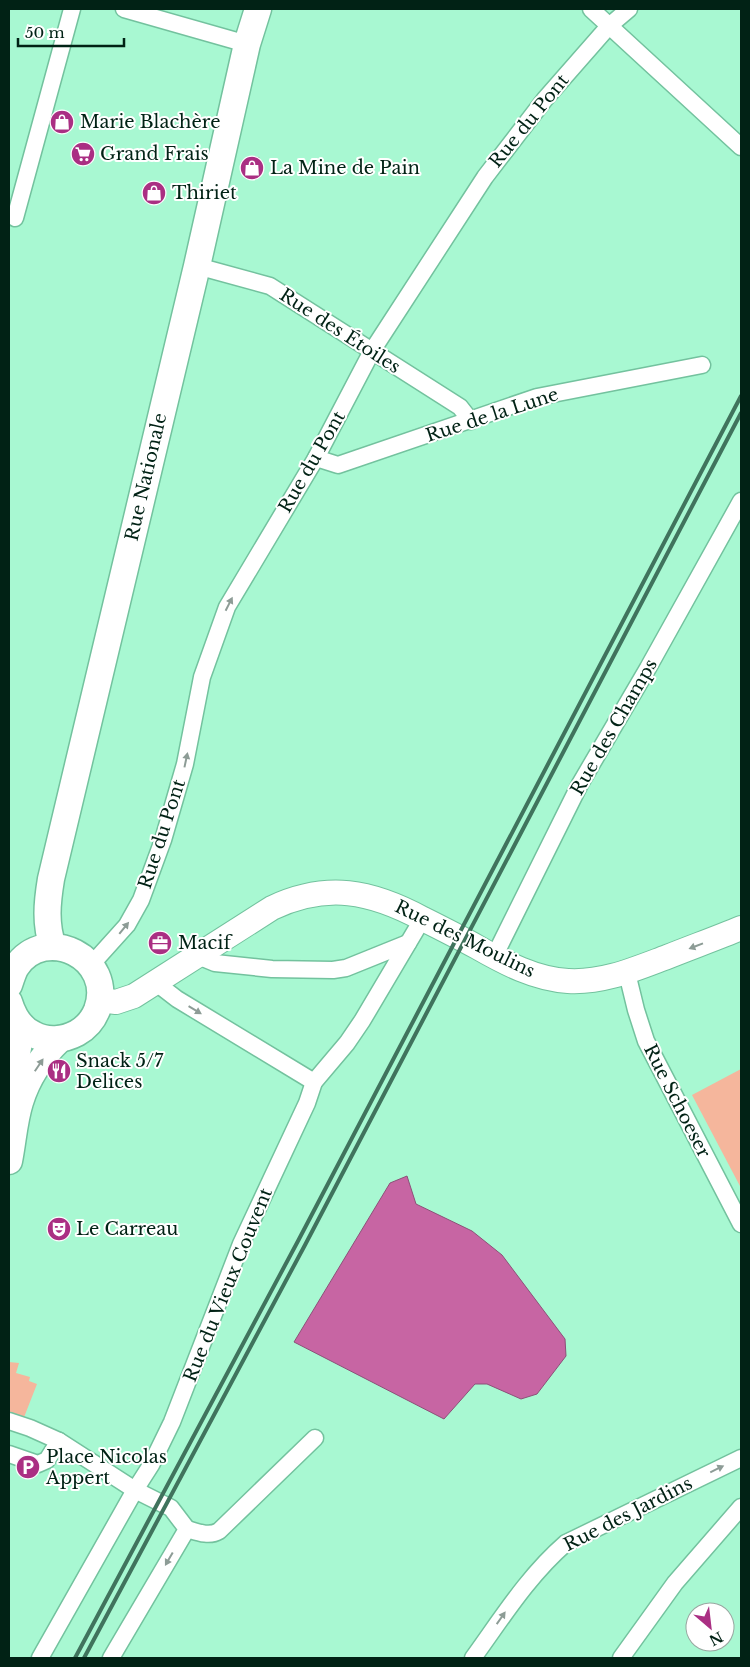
<svg xmlns="http://www.w3.org/2000/svg" width="750" height="1667" font-family="'Libre Baskerville',serif">
<rect width="100%" height="100%" fill="#a8f8d2"/>
<!-- green -->
<g fill="#f5b69c">
<path d="M741 1069V1188L692 1095Z"/>
<path d="M9 1362 19 1363 16 1373 30 1377 29 1381 37 1384 21 1425 9 1420Z"/>
</g>
<!-- water -->
<path fill="#c765a3" stroke="#8c5178" d="M407 1176 416 1204 472 1231 502 1255 565 1339 566 1356 537 1394 521 1399 487 1384H475L444 1419 294 1342 390 1183Z"/>
<g fill="none" stroke-linecap="round" stroke-linejoin="round">
<!-- minor casing -->
<g stroke="#73c29e" stroke-width="19">
<g id="minor">
<path d="M124 9 247 44"/>
<path d="M591 9 741 147"/>
<path d="M15 218 72 9"/>
<path d="M197 266 270 286 460 407 471 421"/>
<path d="M316 458 338 465 537 397 702 365"/>
<path d="M198 956 215 963 272 969 333 970 346 968 408 943"/>
<path d="M494 957 580 784 648 668 741 501"/>
<path d="M91 965 127 925 141 900 163 840 185 764 202 677 227 607 316 458 372 351 485 177 545 99 609 26 629 9"/>
<path d="M627 973 636 1010 646 1041 741 1224"/>
<path d="M155 982 177 999 314 1082"/>
<path d="M9 1421 30 1428 59 1441 135 1490 171 1508 187 1529 111 1658"/>
<path d="M9 1454 38 1464 47 1460 59 1441"/>
<path d="M187 1529C197 1532 209 1537 219 1531L315 1438"/>
<path d="M40 1658 135 1490 151 1465 172 1422 241 1244 307 1103 314 1082 347 1043 362 1021 423 918"/>
<path d="M473 1658C502 1618 528 1576 566 1543L741 1458"/>
<path d="M621 1658 675 1583 741 1507"/>
</g>
</g>
<!-- secondary casing -->
<g stroke="#73c29e" stroke-width="26">
<path id="secondary" d="M100 1000 116 1002 134 996 272 908C327 882 371 891 423 919 441 928 459 937 477 947 505 963 535 979 568 981 603 983 635 969 667 957 692 947 717 938 741 928"/>
</g>
<!-- primary casing -->
<g stroke="#73c29e" stroke-width="29">
<g id="primary">
<path d="M53 947C45 924 47 903 51 879L197 266 247 44 258 9"/>
<path d="M9 985C11 979 13 972 16 967 45 923 116 958 97 1010 93 1020 86 1028 77 1033 64 1040 47 1042 33 1034 20 1028 13 1015 9 1002"/>
<path d="M9 1083 17 1053 22 1027"/>
<path d="M9 1161C13 1141 14 1121 20 1102 27 1079 42 1056 60 1039"/>
</g>
</g>
<!-- minor -->
<use href="#minor" stroke="#fff" stroke-width="16"/>
<!-- secondary -->
<use href="#secondary" stroke="#fff" stroke-width="24"/>
<!-- primary -->
<use href="#primary" stroke="#fff" stroke-width="26"/>
<!-- rail -->
<g stroke="#40735d" stroke-width="4">
<path d="M75 1658 298 1241 741 396"/>
<path d="M84 1658 305 1245 741 413"/>
</g>
</g>
<!-- one-way arrows -->
<defs><path id="oneway-solid" d="M-6-.8H1V-3.2L6.5 0L1 3.2V.8H-6Z" transform="scale(1.25)"/></defs>
<g fill="#8d9c96">
<use href="#oneway-solid" transform="translate(229 604) rotate(-63)"/>
<use href="#oneway-solid" transform="translate(186 760) rotate(-78)"/>
<use href="#oneway-solid" transform="translate(124 928) rotate(-51)"/>
<use href="#oneway-solid" transform="translate(696 946) rotate(159)"/>
<use href="#oneway-solid" transform="translate(195 1010) rotate(31)"/>
<use href="#oneway-solid" transform="translate(39 1065) rotate(-56)"/>
<use href="#oneway-solid" transform="translate(717 1469) rotate(-26)"/>
<use href="#oneway-solid" transform="translate(169 1559) rotate(120)"/>
<use href="#oneway-solid" transform="translate(501 1618) rotate(-55)"/>
</g>
<!-- icons -->
<defs>
<g id="shop-disc" transform="scale(1.25)"><circle r="9.5" fill="#aa2f83" stroke="#fff"/><path d="M-5-2.5h2.3a2.7 3.5 0 0 1 5.4 0H5L5.5 6h-11ZM-1.5-2.5h3a1.5 2.3 0 0 0-3 0Z" fill="#fff"/></g>
<g id="supermarket-disc" transform="scale(1.25)"><circle r="9.5" fill="#aa2f83" stroke="#fff"/><path d="M-6-5.5h2.5l.6 2H6L4.5 2H-2.5L-4.4-4H-6ZM-1.5 3.2a1.3 1.3 0 1 0 .1 0ZM3 3.2a1.3 1.3 0 1 0 .1 0Z" fill="#fff"/></g>
<g id="office-disc" transform="scale(1.25)"><circle r="9.5" fill="#aa2f83" stroke="#fff"/><path d="M-6-3h4V-5.5h4V-3h4V5H-6ZM-1-4.5V-3h2v-1.5ZM-6 0V1H6V0Z" fill="#fff"/></g>
<g id="restaurant-disc" transform="scale(1.25)"><circle r="9.5" fill="#aa2f83" stroke="#fff"/><path d="M-5-6h1v4h1v-4h1v4h1v-4h1v5L-1.5 .5V6h-2V.5L-5-1ZM5-6V6H3V1.5H1.5Q1.5-4 5-6Z" fill="#fff"/></g>
<g id="theatre-disc" transform="scale(1.25)"><circle r="9.5" fill="#aa2f83" stroke="#fff"/><path d="M-5-5.5Q0-4 5-5.5V0Q5 5 0 6Q-5 5-5 0ZM-3.3-2.5H-1v1.5H-3.3ZM1-2.5H3.3v1.5H1ZM-2.8 1Q0 5.5 2.8 1Z" fill="#fff"/></g>
<g id="parking-disc" transform="scale(1.25)"><circle r="9.5" fill="#aa2f83" stroke="#fff"/><path d="M-3.5-5.5H1a3.5 3.5 0 0 1 0 7H-1V5.5H-3.5ZM-1-3.4V-.6H.8a1.4 1.4 0 0 0 0-2.8Z" fill="#fff"/></g>
</defs>
<g fill-rule="evenodd">
<use href="#shop-disc" x="62" y="122"/>
<use href="#supermarket-disc" x="83" y="154"/>
<use href="#shop-disc" x="252" y="168"/>
<use href="#shop-disc" x="154" y="193"/>
<use href="#office-disc" x="160" y="943"/>
<use href="#restaurant-disc" x="59" y="1071"/>
<use href="#theatre-disc" x="59" y="1229"/>
<use href="#parking-disc" x="28" y="1467"/>
</g>
<g text-anchor="middle" stroke-width="4" stroke-linejoin="round" paint-order="stroke">
<!-- street labels -->
<g font-size="18" fill="#012215" stroke="#fff">
<text transform="translate(529 121) rotate(-51)" y="6">Rue du Pont</text>
<text transform="translate(340 331) rotate(33)" y="6">Rue des Étoiles</text>
<text transform="translate(492 415) rotate(-18)" y="6">Rue de la Lune</text>
<text transform="translate(312 462) rotate(-60)" y="6">Rue du Pont</text>
<text transform="translate(146 477) rotate(-77)" y="6">Rue Nationale</text>
<text transform="translate(614 727) rotate(-60)" y="6">Rue des Champs</text>
<text transform="translate(162 834) rotate(-72)" y="6">Rue du Pont</text>
<text transform="translate(465 939) rotate(26)" y="6">Rue des Moulins</text>
<text transform="translate(677 1101) rotate(63)" y="6">Rue Schoeser</text>
<text transform="translate(228 1285) rotate(-68)" y="6">Rue du Vieux Couvent</text>
<text transform="translate(628 1514) rotate(-27)" y="6">Rue des Jardins</text>
</g>
<!-- poi labels -->
<g font-size="18" fill="#012215" stroke="#fff" text-anchor="start">
<text x="80" y="128">Marie Blachère</text>
<text x="100" y="160">Grand Frais</text>
<text x="270" y="174">La Mine de Pain</text>
<text x="172" y="199">Thiriet</text>
<text x="178" y="949">Macif</text>
<text x="76" y="1067">Snack 5/7<tspan x="76" dy="21">Delices</tspan></text>
<text x="76" y="1235">Le Carreau</text>
<text x="46" y="1463">Place Nicolas<tspan x="46" dy="21">Appert</tspan></text>
</g>
</g>
<!-- border -->
<rect width="750" height="1667" fill="none" stroke="#012215" stroke-width="20"/>
<!-- north arrow -->
<g transform="translate(710 1627) rotate(152)"><circle r="24" fill="#ffffff" stroke="#99a7a1"/>
<path d="M0-4L9 19L0 12L-9 19Z" fill="#aa2f83"/>
<text y="-8" font-size="14" font-weight="bold" text-anchor="middle" fill="#012215">N</text>
</g>
<!-- scale -->
<path d="M18 38v8h106v-8" fill="none" stroke="#012215" stroke-width="2.5"/>
<text x="25" y="38" font-size="15" fill="#012215" stroke="#ffffff" stroke-width="4" paint-order="stroke">50 m</text>
</svg>
